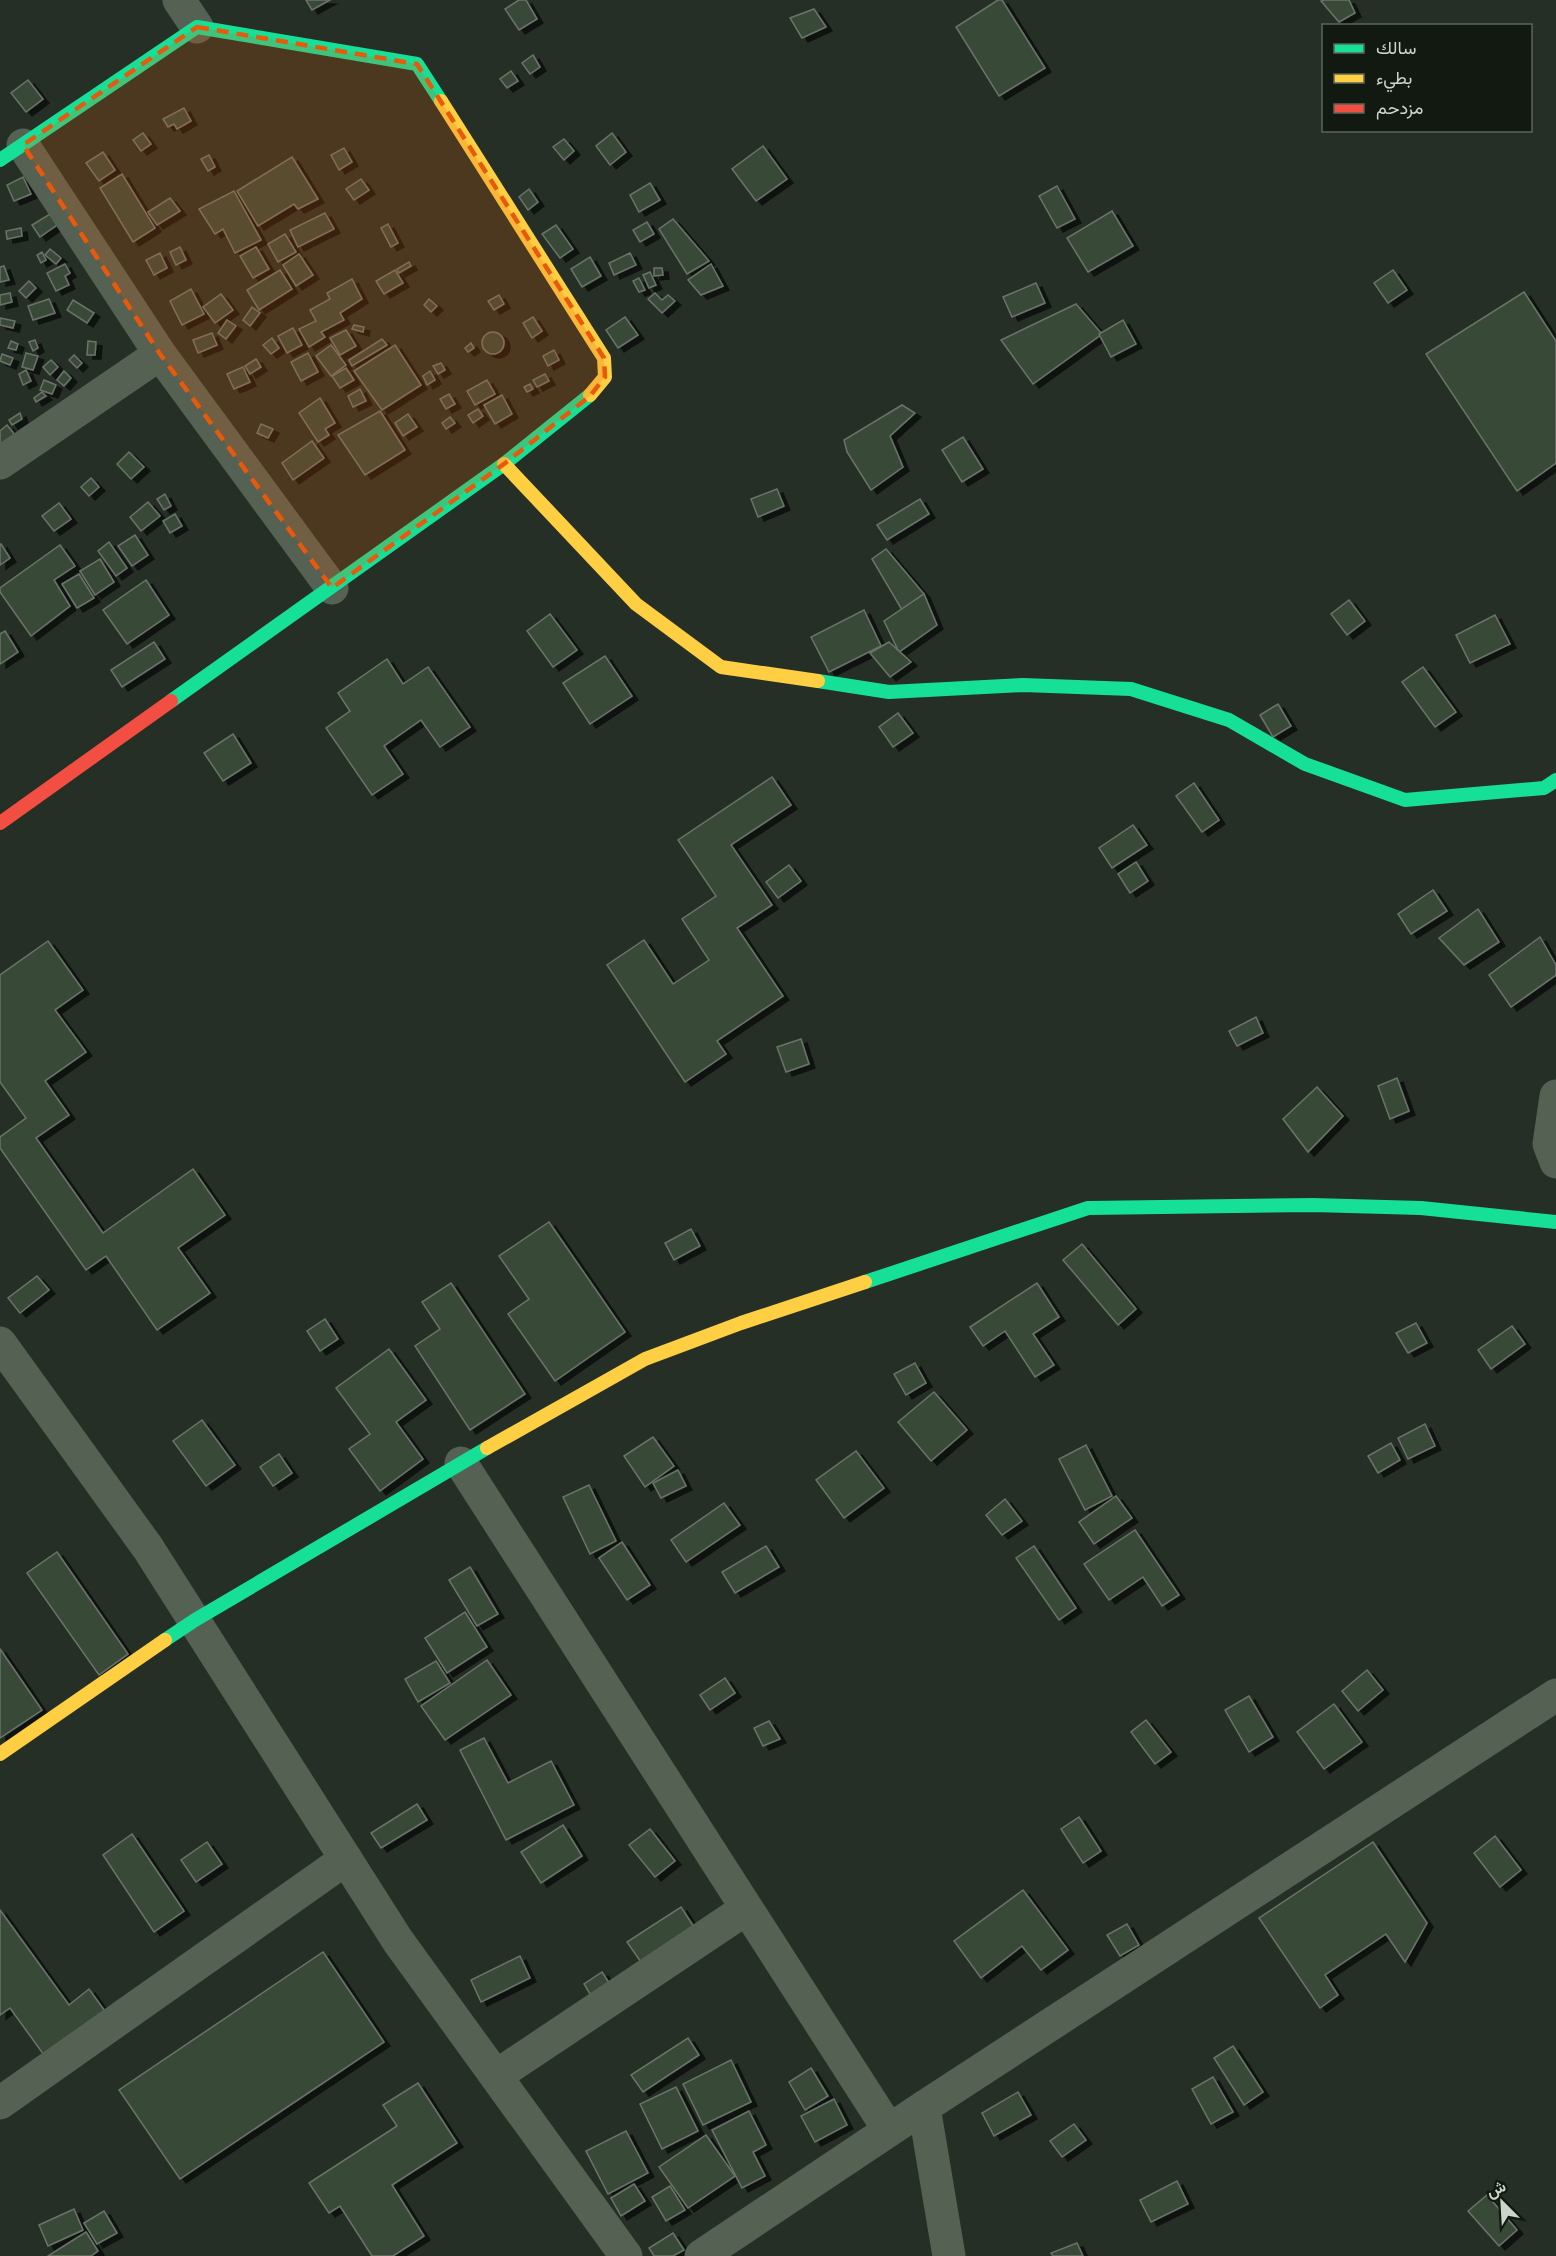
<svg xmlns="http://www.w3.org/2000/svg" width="1556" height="2256" font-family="'Times New Roman',Vazirmatn,serif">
<defs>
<filter id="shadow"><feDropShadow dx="6" dy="4" stdDeviation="0" flood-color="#0009"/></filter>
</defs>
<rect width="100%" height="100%" fill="#262f25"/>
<!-- building -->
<g fill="#394938" stroke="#6b736a" stroke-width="1.5" filter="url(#shadow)">
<path d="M306 0H330L312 10Z"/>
<path d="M519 0H526L537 19 519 30 505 9Z"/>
<path d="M998 0H1002L1045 68 999 96 956 27Z"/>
<path d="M1324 0H1349L1355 13 1339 22 1321 1Z"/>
<path d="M814 9 826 27 802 38 790 18Z"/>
<path d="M533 55 540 67 530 74 522 63Z"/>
<path d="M511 71 518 81 507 88 500 79Z"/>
<path d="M28 80 43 99 26 112 11 93Z"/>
<path d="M184 108 191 121 177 129 174 124 168 127 163 119Z"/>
<path d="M143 133 151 144 141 151 133 140Z"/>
<path d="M612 133 626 152 610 165 596 146Z"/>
<path d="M564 139 574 151 564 160 553 147Z"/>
<path d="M763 146 787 179 756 201 732 169Z"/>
<path d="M344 148 352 162 339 170 331 155Z"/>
<path d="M103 152 115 170 99 181 86 163Z"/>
<path d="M209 155 215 167 208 171 201 159Z"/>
<path d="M292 157 318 199 298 209 294 204 258 226 237 191Z"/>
<path d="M122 174 155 228 133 242 100 188Z"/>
<path d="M23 177 31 194 14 201 7 185Z"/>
<path d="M361 179 369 190 354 200 346 189Z"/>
<path d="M650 183 660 200 639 212 630 195Z"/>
<path d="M1057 186 1075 219 1057 228 1039 196Z"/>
<path d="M529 189 538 202 528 210 519 197Z"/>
<path d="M234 191 261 240 235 253 223 229 215 234 199 209Z"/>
<path d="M170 198 180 211 157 225 148 212Z"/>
<path d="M1112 211 1133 246 1088 272 1067 238Z"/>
<path d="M325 213 334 229 298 247 290 230Z"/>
<path d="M50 214 57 225 40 237 32 225Z"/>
<path d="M673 219 709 261 687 274 659 229Z"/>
<path d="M647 222 654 234 640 242 633 230Z"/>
<path d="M388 224 398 243 391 247 381 228Z"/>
<path d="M556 225 573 249 560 258 542 234Z"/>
<path d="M21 228 22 236 7 239 6 231Z"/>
<path d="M285 234 296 252 278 262 268 244Z"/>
<path d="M180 247 186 260 176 265 170 252Z"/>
<path d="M256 247 269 269 253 278 240 256Z"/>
<path d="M50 249 61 258 56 264 45 255Z"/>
<path d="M42 252 46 260 41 263 37 255Z"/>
<path d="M160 253 167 268 154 275 146 260Z"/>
<path d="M630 253 636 265 614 275 609 263Z"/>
<path d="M299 254 313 275 296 286 283 265Z"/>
<path d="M590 257 601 276 582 287 571 269Z"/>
<path d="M409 262 411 266 399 273 397 269Z"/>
<path d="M65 264 70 273 65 276 69 285 56 291 47 273Z"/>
<path d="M711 264 723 286 701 295 688 280Z"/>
<path d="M4 266 9 280 0 282V267Z"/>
<path d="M654 268H662L663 275 654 276Z"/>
<path d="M280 270 292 289 259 310 247 290Z"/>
<path d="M395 270 403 283 384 294 376 281Z"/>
<path d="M1393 270 1407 290 1388 303 1374 283Z"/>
<path d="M650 272 656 285 649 288 643 275Z"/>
<path d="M639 278 645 290 639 292 633 281Z"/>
<path d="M352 279 362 299 340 313 344 320 321 332 325 337 309 347 299 329 316 321 310 310 330 299 327 293Z"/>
<path d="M29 281 36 288 26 298 19 291Z"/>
<path d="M1036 283 1045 303 1012 317 1003 297Z"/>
<path d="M191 289 204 314 182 325 170 301Z"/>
<path d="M1524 292 1556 341V463L1517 491 1426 354Z"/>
<path d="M10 293 12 302 0 305V295Z"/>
<path d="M655 293 662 300 668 295 675 301 662 313 648 299Z"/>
<path d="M221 294 233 310 215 323 203 307Z"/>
<path d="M499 295 504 304 494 310 488 301Z"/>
<path d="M49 299 55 313 33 320 28 306Z"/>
<path d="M429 299 437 306 431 312 424 305Z"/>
<path d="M73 300 94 313 87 323 67 310Z"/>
<path d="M1076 304 1102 334 1033 384 1001 340Z"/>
<path d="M252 307 260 313 250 326 243 320Z"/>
<path d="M533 317 542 331 532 338 523 323Z"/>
<path d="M625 317 638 335 618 348 606 330Z"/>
<path d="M0 318 15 321 13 328 0 325Z"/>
<path d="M227 320 236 326 226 339 218 333Z"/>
<path d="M1123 320 1136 344 1111 357 1099 334Z"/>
<path d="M354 325 364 327 363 332 352 329Z"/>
<path d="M293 328 302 345 287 353 278 336Z"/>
<path d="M346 330 356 346 340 355 330 338Z"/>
<circle cx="493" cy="343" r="11"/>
<path d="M212 333 217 345 198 353 193 340Z"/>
<path d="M272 338 279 348 271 354 263 345Z"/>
<path d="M382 339 387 345 352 366 349 360Z"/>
<path d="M35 340 38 348 33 351 29 342Z"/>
<path d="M11 341 18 344 16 350 8 348Z"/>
<path d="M88 341 96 342 95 355H87Z"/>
<path d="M471 343 474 348 468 352 465 348Z"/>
<path d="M331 345 346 365 331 376 316 356Z"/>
<path d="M395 345 421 385 382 410 354 371Z"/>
<path d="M554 350 559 360 548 366 543 356Z"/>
<path d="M26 353 38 356 33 370 22 367Z"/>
<path d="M308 353 318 372 301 381 291 362Z"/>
<path d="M2 354 13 358 10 365 0 361Z"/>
<path d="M74 355 82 363 77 368 69 360Z"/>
<path d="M256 359 261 367 250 374 245 366Z"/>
<path d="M51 360 58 367 50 375 43 367Z"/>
<path d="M441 363 445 370 438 374 433 366Z"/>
<path d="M243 367 250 382 234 389 227 374Z"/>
<path d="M346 368 354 380 340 388 332 376Z"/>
<path d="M26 370 31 381 23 385 19 374Z"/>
<path d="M64 371 71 378 64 386 57 380Z"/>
<path d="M430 371 435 380 427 385 423 376Z"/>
<path d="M545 374 549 381 537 387 533 380Z"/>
<path d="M44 380 56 385 52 394 40 390Z"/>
<path d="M487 380 495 394 475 405 467 391Z"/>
<path d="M530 384 533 389 527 392 524 387Z"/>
<path d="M360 389 366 401 353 407 348 396Z"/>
<path d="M42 392 46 396 36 402 34 398Z"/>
<path d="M449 394 455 404 446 409 440 399Z"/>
<path d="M502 395 512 414 495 424 484 405Z"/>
<path d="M320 398 335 423 325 429 329 435 318 442 299 413Z"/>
<path d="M902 405 915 413 890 436 903 467 871 490 847 452 844 440Z"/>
<path d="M478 409 483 416 473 423 468 415Z"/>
<path d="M380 411 405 450 365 475 338 435Z"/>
<path d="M20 413 22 419 12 425 9 420Z"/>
<path d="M408 414 417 427 403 436 395 423Z"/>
<path d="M450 417 455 423 446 429 442 423Z"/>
<path d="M261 424 273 429 268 438 257 433Z"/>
<path d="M7 425 20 441 0 447V431Z"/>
<path d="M963 437 983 469 962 482 942 450Z"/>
<path d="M312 441 324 458 293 480 282 463Z"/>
<path d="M129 452 144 467 131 479 117 464Z"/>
<path d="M91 478 99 487 89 496 81 487Z"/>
<path d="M777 489 784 506 758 517 751 499Z"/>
<path d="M165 494 171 506 164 510 157 499Z"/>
<path d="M920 499 929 514 887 540 877 525Z"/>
<path d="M148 502 160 516 141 531 130 517Z"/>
<path d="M59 503 71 519 54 531 42 516Z"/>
<path d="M175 514 182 526 170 533 163 521Z"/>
<path d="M135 535 148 555 132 566 118 546Z"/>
<path d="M109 542 127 568 116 576 98 551Z"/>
<path d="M1 544 10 558 0 565V545Z"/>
<path d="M60 545 75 566 54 580 70 606 31 636 0 592V588Z"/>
<path d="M886 549 924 594 902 610 872 559Z"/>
<path d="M100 559 114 582 95 595 80 571Z"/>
<path d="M79 574 94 598 77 608 62 584Z"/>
<path d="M146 580 169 615 127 644 103 610Z"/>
<path d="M924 594 937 625 899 652 884 621Z"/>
<path d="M1349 600 1365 621 1347 635 1331 614Z"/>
<path d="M864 610 881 646 829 672 811 637Z"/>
<path d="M550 614 577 650 553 667 527 631Z"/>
<path d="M1495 615 1510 644 1470 663 1456 635Z"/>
<path d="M5 631 18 652 0 664V634Z"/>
<path d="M154 642 165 659 122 687 111 670Z"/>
<path d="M889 642 911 662 890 677 870 653Z"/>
<path d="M605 656 632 696 590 724 563 683Z"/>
<path d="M387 659 403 684 428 667 470 727 440 747 421 720 384 746 403 774 372 795 326 728 350 711 338 693Z"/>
<path d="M1423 667 1456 712 1435 727 1402 682Z"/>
<path d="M1278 704 1291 726 1273 737 1260 715Z"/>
<path d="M898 713 913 733 893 747 879 727Z"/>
<path d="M233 734 251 763 223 781 204 753Z"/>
<path d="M772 777 791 805 731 845 772 905 737 928 783 996 717 1041 726 1054 685 1082 607 965 644 940 673 984 709 960 682 919 716 896 678 840Z"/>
<path d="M1194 783 1219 820 1202 832 1176 796Z"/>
<path d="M1133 825 1147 845 1112 868 1099 848Z"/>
<path d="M1136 862 1148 881 1130 893 1118 874Z"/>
<path d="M789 865 801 881 778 898 766 882Z"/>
<path d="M1433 890 1447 911 1411 934 1398 914Z"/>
<path d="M1478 909 1499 942 1464 965 1439 938Z"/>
<path d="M1540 937 1556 965V975L1511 1007 1489 975Z"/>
<path d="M48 941 83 990 55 1010 86 1052 45 1081 69 1115 36 1138 103 1233 193 1169 225 1215 178 1248 210 1293 157 1330 106 1256 86 1270 0 1148V1137L26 1118 0 1082V975Z"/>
<path d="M1256 1017 1263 1033 1237 1046 1229 1031Z"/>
<path d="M801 1039 809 1064 786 1072 777 1047Z"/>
<path d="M1397 1078 1409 1111 1390 1119 1378 1086Z"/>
<path d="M1317 1087 1343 1116 1308 1152 1283 1119Z"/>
<path d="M549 1222 625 1332 555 1381 508 1314 529 1299 499 1256Z"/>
<path d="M691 1229 700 1246 674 1260 665 1243Z"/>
<path d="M1082 1244 1136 1309 1118 1325 1063 1260Z"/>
<path d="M37 1276 49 1290 20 1313 8 1298Z"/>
<path d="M451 1283 525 1394 470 1430 415 1346 440 1329 422 1302Z"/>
<path d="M1037 1283 1059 1317 1033 1334 1054 1365 1035 1377 1005 1331 983 1346 970 1327Z"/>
<path d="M325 1319 338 1339 320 1351 307 1331Z"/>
<path d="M1416 1323 1427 1343 1408 1353 1396 1333Z"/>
<path d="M1512 1326 1525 1344 1491 1369 1478 1350Z"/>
<path d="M389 1349 426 1400 396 1422 423 1459 380 1491 349 1449 370 1434 336 1388Z"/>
<path d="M915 1363 926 1383 906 1395 894 1374Z"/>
<path d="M934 1392 967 1430 931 1461 898 1422Z"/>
<path d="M202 1420 235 1465 206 1486 173 1441Z"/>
<path d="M1425 1424 1435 1446 1408 1459 1398 1438Z"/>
<path d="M653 1437 674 1466 645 1487 624 1456Z"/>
<path d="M1391 1443 1400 1460 1378 1473 1368 1456Z"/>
<path d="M1086 1445 1112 1496 1085 1510 1059 1459Z"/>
<path d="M856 1451 884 1488 844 1518 816 1480Z"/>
<path d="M279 1454 292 1473 273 1486 260 1467Z"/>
<path d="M678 1470 686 1486 661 1498 653 1483Z"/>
<path d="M589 1485 616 1541 590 1554 563 1497Z"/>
<path d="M1116 1496 1132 1518 1094 1544 1079 1522Z"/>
<path d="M1005 1499 1022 1521 1002 1535 986 1515Z"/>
<path d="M724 1503 740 1525 686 1562 671 1540Z"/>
<path d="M1135 1530 1179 1595 1162 1606 1143 1577 1109 1600 1084 1564Z"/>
<path d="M622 1542 650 1585 627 1600 599 1558Z"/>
<path d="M766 1546 779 1567 735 1593 722 1572Z"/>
<path d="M1034 1546 1076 1608 1059 1620 1016 1558Z"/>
<path d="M57 1552 128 1654 99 1675 27 1573Z"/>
<path d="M470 1567 498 1614 477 1626 449 1580Z"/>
<path d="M465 1612 487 1647 447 1673 425 1638Z"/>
<path d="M0 1649 42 1710 0 1738Z"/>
<path d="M487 1660 511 1695 445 1740 421 1706Z"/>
<path d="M436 1661 450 1683 418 1702 405 1679Z"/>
<path d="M1367 1670 1383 1690 1358 1711 1342 1691Z"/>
<path d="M725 1678 735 1693 710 1710 700 1695Z"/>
<path d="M1249 1696 1273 1737 1249 1752 1225 1710Z"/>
<path d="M1334 1704 1362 1742 1324 1769 1297 1732Z"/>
<path d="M1146 1720 1171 1752 1155 1764 1131 1732Z"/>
<path d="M769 1721 780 1739 763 1746 754 1728Z"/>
<path d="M484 1738 508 1783 551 1761 574 1805 506 1840 460 1750Z"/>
<path d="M417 1804 427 1820 381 1848 371 1833Z"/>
<path d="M1079 1817 1101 1851 1083 1863 1061 1829Z"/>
<path d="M563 1825 582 1856 541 1883 521 1852Z"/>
<path d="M650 1829 675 1861 655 1877 629 1845Z"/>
<path d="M132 1834 184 1911 154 1932 103 1855Z"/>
<path d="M1495 1836 1521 1870 1500 1887 1474 1853Z"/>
<path d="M207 1842 222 1864 196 1882 181 1860Z"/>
<path d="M1373 1842 1427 1923 1405 1962 1386 1934 1325 1975 1338 1995 1320 2008 1259 1918Z"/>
<path d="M1023 1890 1068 1950 1041 1970 1022 1946 981 1978 954 1941Z"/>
<path d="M681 1907 698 1933 645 1968 627 1942Z"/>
<path d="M0 1910 69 2005 89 1989 110 2018 49 2062 10 2008 0 2015Z"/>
<path d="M1127 1924 1139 1945 1120 1956 1107 1935Z"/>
<path d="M323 1952 384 2042 180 2179 119 2090Z"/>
<path d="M520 1956 530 1978 481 2002 471 1980Z"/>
<path d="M602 1972 615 1992 596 2004 584 1984Z"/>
<path d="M688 2038 699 2055 643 2092 631 2075Z"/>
<path d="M1233 2046 1263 2092 1244 2105 1214 2058Z"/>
<path d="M731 2060 751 2102 703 2125 683 2084Z"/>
<path d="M811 2068 828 2096 805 2110 789 2082Z"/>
<path d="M1213 2077 1233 2112 1211 2124 1192 2089Z"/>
<path d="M418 2083 457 2143 392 2185 424 2236 393 2256H372L340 2206 329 2213 309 2183 397 2126 383 2105Z"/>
<path d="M676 2087 698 2131 662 2149 640 2104Z"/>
<path d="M1018 2092 1031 2115 994 2136 982 2113Z"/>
<path d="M834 2099 847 2125 815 2142 801 2116Z"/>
<path d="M749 2111 766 2145 753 2152 765 2176 742 2188 712 2130Z"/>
<path d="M1074 2124 1086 2140 1062 2157 1050 2141Z"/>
<path d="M626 2131 648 2173 608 2194 586 2151Z"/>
<path d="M706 2135 735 2176 688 2208 659 2167Z"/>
<path d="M1177 2181 1188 2204 1151 2222 1140 2200Z"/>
<path d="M634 2184 645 2201 621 2216 611 2198Z"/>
<path d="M670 2186 685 2210 666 2221 652 2197Z"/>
<path d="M1487 2195 1517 2230 1499 2246 1468 2211Z"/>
<path d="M74 2209 83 2230 48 2246 39 2225Z"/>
<path d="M104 2211 117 2233 97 2244 84 2223Z"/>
<path d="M86 2232 98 2251 91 2256H48Z"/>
<path d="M673 2233 684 2250 673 2256H654L649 2248Z"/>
<path d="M1077 2243 1083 2256H1053L1051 2253Z"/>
</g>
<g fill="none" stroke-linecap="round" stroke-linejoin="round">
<!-- street -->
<g stroke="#546153" stroke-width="33">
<path d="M179 0 197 27"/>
<path d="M23 145 160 354 332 588"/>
<path d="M0 463 160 354"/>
<path d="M1556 1096 1549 1144 1556 1162"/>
<path d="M0 1343 148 1548 398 1941 626 2256"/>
<path d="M461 1463 889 2130"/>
<path d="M496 2076 746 1909"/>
<path d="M0 2103 346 1859"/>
<path d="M924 2107 949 2256"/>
<path d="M701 2256 924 2107 1556 1695"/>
</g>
<!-- fast -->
<g stroke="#16e098" stroke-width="14">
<path d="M0 160 197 27 417 64 441 101"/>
<path d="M818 681 889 692 1023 685 1131 689 1229 720 1305 764 1405 800 1544 788 1556 780"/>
<path d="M171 701 504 464 590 395"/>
<path d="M865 1282 1088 1208 1313 1205 1421 1208 1556 1222"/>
<path d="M165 1640 195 1620 487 1448"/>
</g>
<!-- slow -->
<g stroke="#ffcf43" stroke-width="14">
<path d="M441 101 604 358 605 377 590 395"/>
<path d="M504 464 636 604 721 667 818 681"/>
<path d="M487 1448 645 1359 741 1323 865 1282"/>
<path d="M0 1754 165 1640"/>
</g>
<!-- jam -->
<path stroke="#f24e42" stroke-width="14" d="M0 823 171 701"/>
</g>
<!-- marked area -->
<path fill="#e8590c" fill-opacity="0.2" stroke="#e8590c" stroke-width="4.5" stroke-dasharray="12 8" stroke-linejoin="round" d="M197 27 417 64 604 358 605 377 590 396 504 464 332 588 160 354 23 145Z"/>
<!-- legend -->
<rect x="1322" y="24" width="210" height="108" fill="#111910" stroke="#5b655a" stroke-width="1.5"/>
<rect x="1334" y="44" width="30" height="9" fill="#16e098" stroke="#5b655a" stroke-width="1.5"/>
<text x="1376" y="54" font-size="18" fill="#cbd6ca">سالك</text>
<rect x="1334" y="74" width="30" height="9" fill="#ffcf43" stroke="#5b655a" stroke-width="1.5"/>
<text x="1376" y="84" font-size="18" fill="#cbd6ca">بطيء</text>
<rect x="1334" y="104" width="30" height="9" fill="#f24e42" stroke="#5b655a" stroke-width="1.5"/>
<text x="1376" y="114" font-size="18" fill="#cbd6ca">مزدحم</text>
<!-- north arrow -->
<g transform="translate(1502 2202) rotate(336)" stroke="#111910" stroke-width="4.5" paint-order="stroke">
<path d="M0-4.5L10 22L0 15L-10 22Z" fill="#cbd6ca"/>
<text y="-9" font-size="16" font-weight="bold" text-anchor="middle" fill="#cbd6ca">ش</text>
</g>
</svg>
